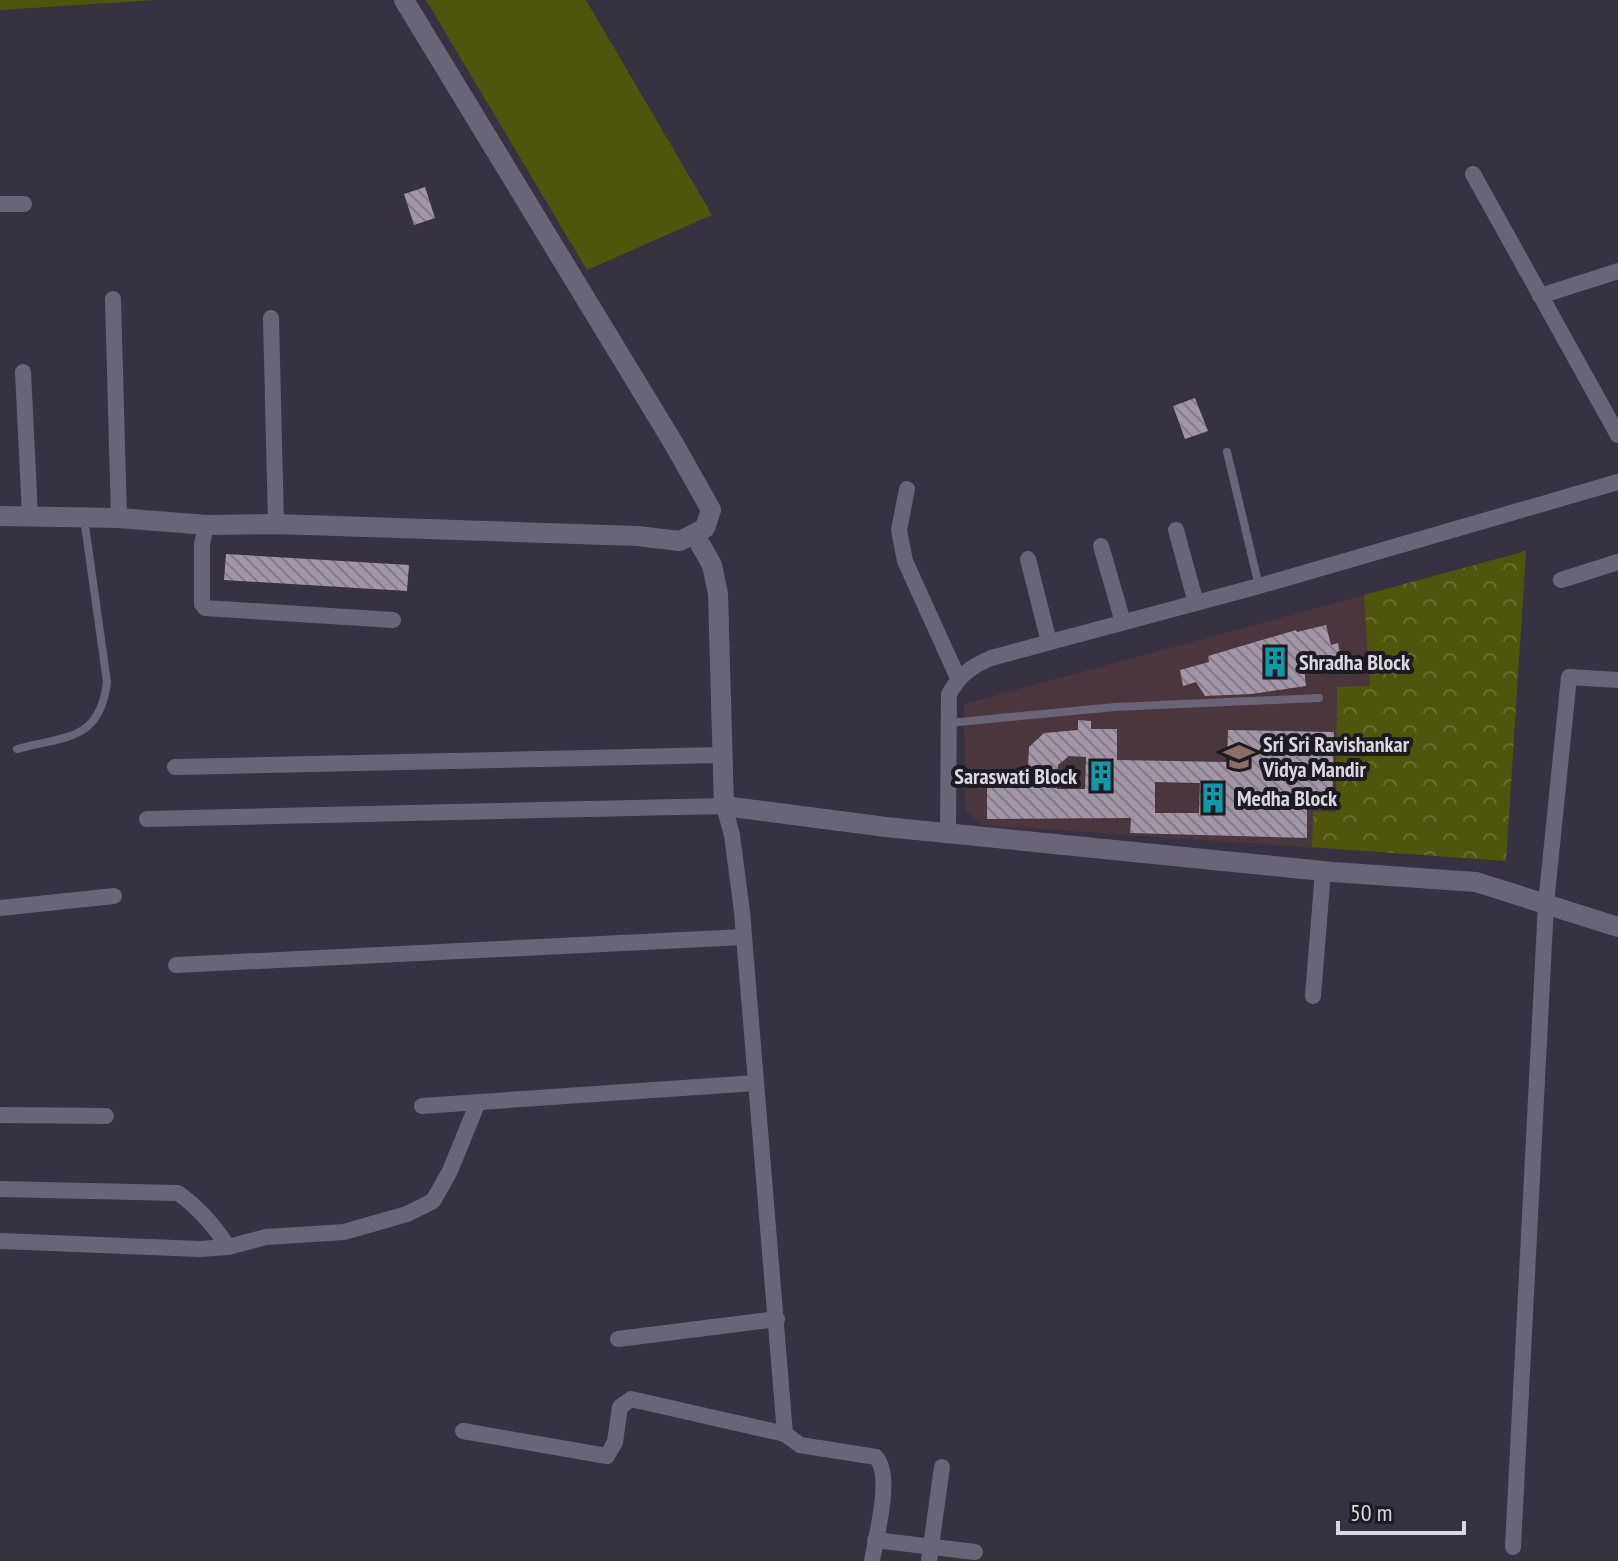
<svg xmlns="http://www.w3.org/2000/svg" width="1618" height="1561" font-family="'PT Sans Narrow',sans-serif">
<defs>
<pattern id="park-crowns" width="20" height="18" patternUnits="userSpaceOnUse" patternTransform="scale(2)"><rect width="20" height="18" fill="#4f550a"/><path d="M2 6a3 3 0 1 1 6 0M12 15a3 3 0 1 1 6 0" fill="none" stroke="#686d2d"/></pattern>
<pattern id="building-back-hatch" width="6" height="6" patternUnits="userSpaceOnUse" patternTransform="scale(2)"><rect width="6" height="6" fill="#a195a6"/><path d="M-1 5l2 2M0 0l6 6M5-1l2 2" fill="none" stroke="#847c89"/></pattern>
</defs>
<rect width="100%" height="100%" fill="#363241"/>
<!-- education -->
<path fill="#4a363d" d="M1526 551 1506 861 982 825 965 809 964 704Z"/>
<!-- grass -->
<g fill="#4f550a">
<path d="M0 0H157L0 10Z"/>
<path d="M426 0H586L712 215 587 270Z"/>
</g>
<!-- park -->
<path fill="url(#park-crowns)" d="M1526 551 1506 861 1312 847 1313 812H1336L1337 687 1370 686 1364 595Z"/>
<!-- building -->
<g fill="url(#building-back-hatch)" fill-rule="evenodd">
<path d="M425 187 435 218 414 225 404 194Z"/>
<path d="M1195 398 1208 431 1185 439 1173 406Z"/>
<path d="M226 554 409 565 407 591 224 580Z"/>
<path d="M1326 625 1331 645 1338 643 1342 663 1304 667 1306 686 1251 694 1205 696 1196 682 1183 686 1180 670 1209 662 1208 656 1296 630 1297 632Z"/>
<path d="M1078 720 1091 721V729H1117V760L1227 762 1228 730 1334 732 1332 809H1307V838L1130 833 1131 818 987 819V788H1027L1029 747 1044 733 1078 730ZM1069 756 1086 757 1085 789H1057L1058 765ZM1155 782 1200 783 1199 813H1155Z"/>
</g>
<g fill="none" stroke-linecap="round" stroke-linejoin="round">
<!-- service -->
<g stroke="#696476" stroke-width="8">
<path d="M1227 452 1259 586"/>
<path d="M949 723 1115 707 1319 698"/>
<path d="M17 749C66 736 100 741 107 682L84 518"/>
</g>
<!-- minor -->
<g stroke="#696476" stroke-width="16">
<path d="M1473 174 1618 435"/>
<path d="M0 204H24"/>
<path d="M1540 296 1618 271"/>
<path d="M113 299 119 518"/>
<path d="M271 318 276 524"/>
<path d="M23 372 30 515"/>
<path d="M907 489 899 530 905 561 958 678"/>
<path d="M206 525 202 544V604L205 608 393 620"/>
<path d="M1176 530 1196 603"/>
<path d="M1101 546 1123 622"/>
<path d="M1028 559 1049 642"/>
<path d="M1561 580 1618 562"/>
<path d="M175 767 721 755"/>
<path d="M147 819 724 806 732 835 742 912 785 1434 800 1445 876 1457C893 1476 876 1536 872 1561"/>
<path d="M948 832 949 694C960 675 970 667 991 658L1259 586 1618 482"/>
<path d="M0 908 114 896"/>
<path d="M176 965 744 937"/>
<path d="M1313 996 1323 871"/>
<path d="M422 1106 756 1083"/>
<path d="M0 1115 106 1116"/>
<path d="M0 1189 178 1193C199 1208 214 1225 228 1247"/>
<path d="M0 1241 200 1249 228 1247 266 1237 344 1232 407 1214 433 1201 450 1171 478 1102"/>
<path d="M618 1339 777 1319"/>
<path d="M463 1431 607 1456 615 1442 620 1407 631 1399 785 1434"/>
<path d="M875 1540 975 1552"/>
<path d="M1513 1547 1546 904 1569 677 1618 680"/>
<path d="M929 1561 942 1467"/>
</g>
<!-- tertiary -->
<g stroke="#696476" stroke-width="20">
<path d="M0 516 119 518 206 525 276 524 637 536 680 541 705 528 711 510 674 444 404 0"/>
<path d="M695 535 712 565 718 594 724 806 886 827 1333 872 1476 882 1618 927"/>
</g>
</g>
<!-- icons -->
<defs>
<g id="building-bare" transform="scale(2.4)"><path d="M-4-6H4V6H1V3H-1V6H-4ZM-2.5-4.3h1.7v1.8h-1.7ZM.8-4.3h1.7v1.8H.8ZM-2.5-1h1.7V.8h-1.7ZM.8-1h1.7V.8H.8Z" fill="#0f9aa8" stroke="#1d1b22" stroke-width="2.5" paint-order="stroke"/></g>
<g id="school-bare" transform="scale(2.4)"><path d="M0-5L7-2L0 1L-7-2ZM-4 1L0 2.5L4 1V4Q0 6-4 4Z" fill="#8d6e63" stroke="#1d1b22" stroke-width="2.5" paint-order="stroke"/></g>
</defs>
<g fill-rule="evenodd">
<use href="#building-bare" x="1275" y="662"/>
<use href="#school-bare" x="1239" y="757"/>
<use href="#building-bare" x="1101" y="776"/>
<use href="#building-bare" x="1213" y="798"/>
</g>
<g text-anchor="middle" stroke-width="8" stroke-linejoin="round" paint-order="stroke">
<!-- poi labels -->
<g font-size="22" font-weight="bold" fill="#dad7e1" stroke="#1d1b22" text-anchor="start">
<text x="1299" y="670">Shradha Block</text>
<text x="1263" y="752">Sri Sri Ravishankar<tspan x="1263" dy="25">Vidya Mandir</tspan></text>
<text x="1077" y="784" text-anchor="end">Saraswati Block</text>
<text x="1237" y="806">Medha Block</text>
</g>
</g>
<!-- scale -->
<path d="M1338 1521v12h126v-12" fill="none" stroke="#dad7e1" stroke-width="4"/>
<text x="1350" y="1521" font-size="24" fill="#dad7e1" stroke="#1d1b22" stroke-width="6" paint-order="stroke">50 m</text>
</svg>
